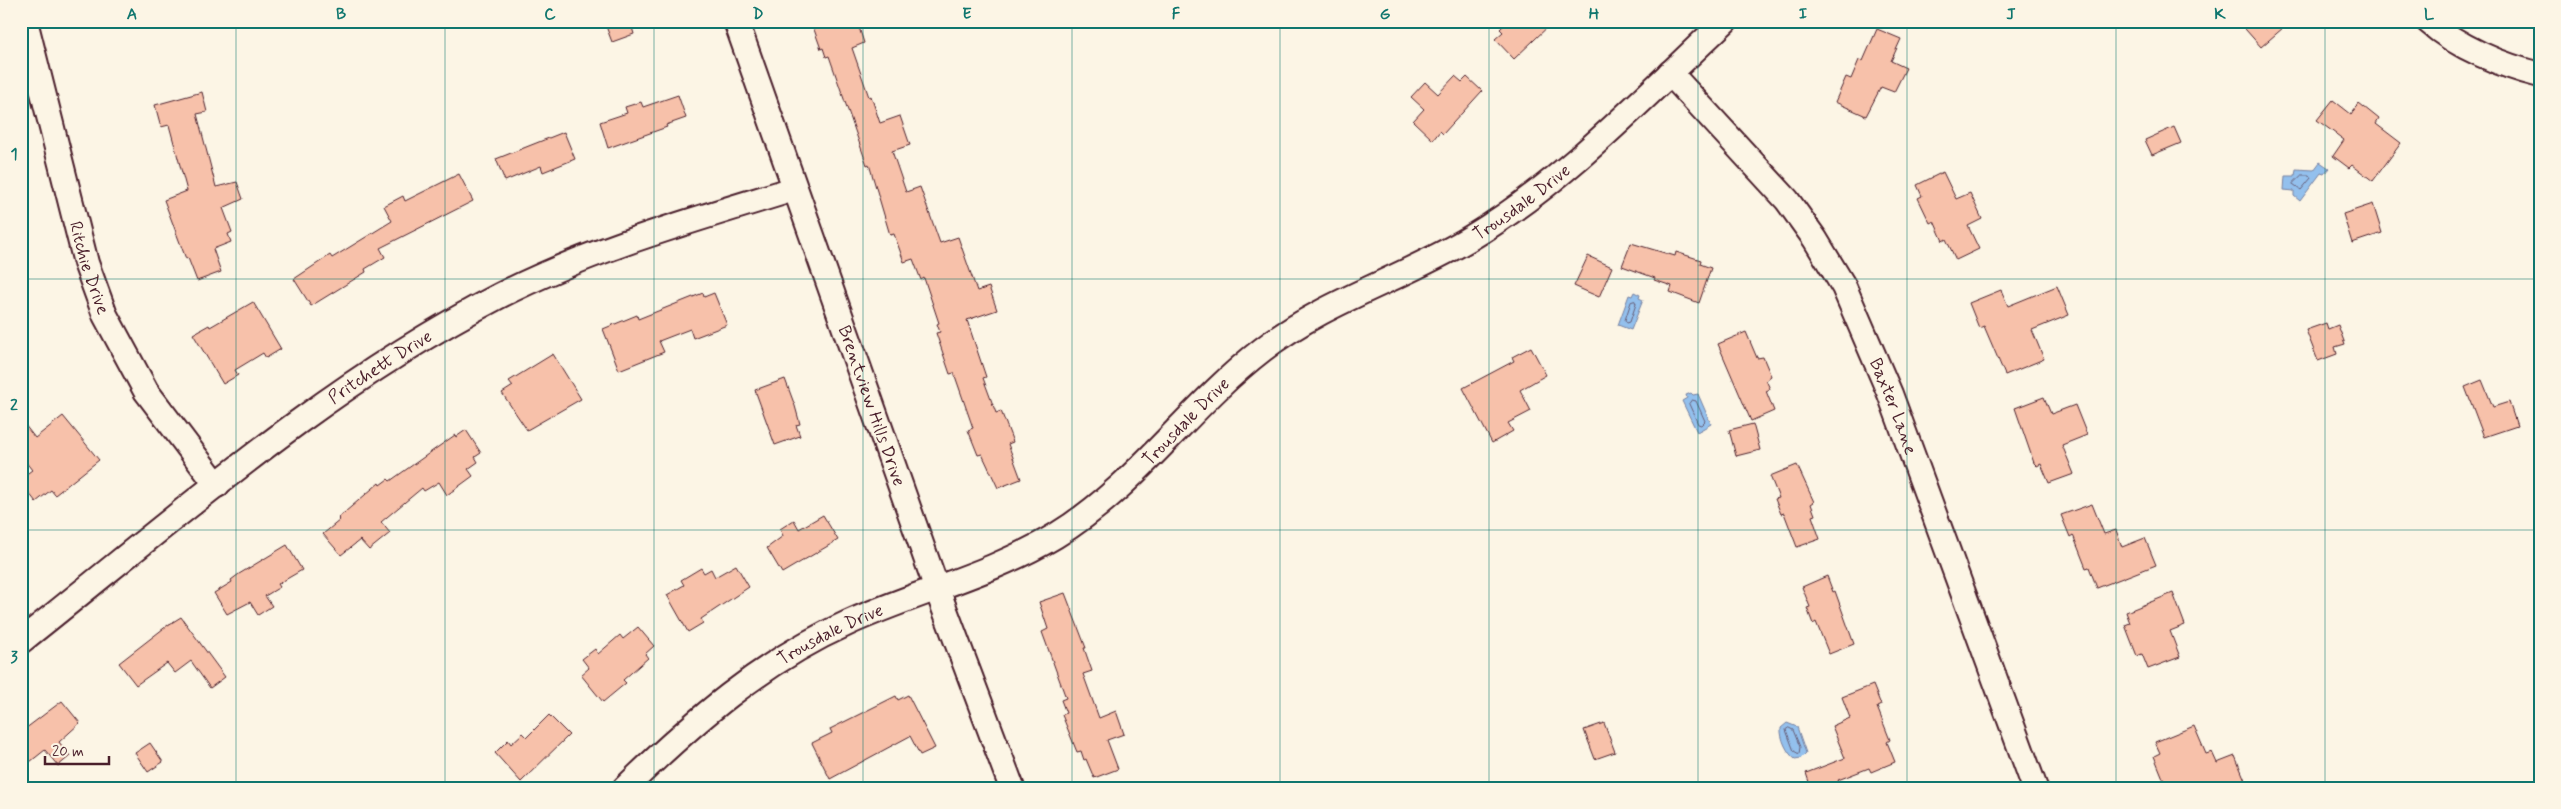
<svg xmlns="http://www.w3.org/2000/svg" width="2561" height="809" font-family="Mynerve,sans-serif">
<rect width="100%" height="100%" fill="#fcf5e5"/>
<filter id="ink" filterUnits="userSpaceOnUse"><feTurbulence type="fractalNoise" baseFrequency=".02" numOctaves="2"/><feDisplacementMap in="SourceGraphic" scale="10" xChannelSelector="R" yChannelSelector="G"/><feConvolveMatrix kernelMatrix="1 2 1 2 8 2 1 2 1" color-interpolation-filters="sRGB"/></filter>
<g filter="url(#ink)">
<!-- water -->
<g fill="#93c0ed" stroke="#76809f">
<path d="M2320 162 2329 168 2324 174 2321 173 2300 201 2294 196V191L2284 190 2285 176H2295L2296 169 2314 170Z"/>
<path d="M1634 292 1640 295 1639 298 1643 300 1631 330 1618 325 1629 295 1632 296Z"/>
<path d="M1691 393 1693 395 1698 394 1711 424 1697 432 1682 401 1687 398 1686 395Z"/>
<path d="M1787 723 1797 727 1806 753 1801 758 1795 759C1787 753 1780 738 1781 728Z"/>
</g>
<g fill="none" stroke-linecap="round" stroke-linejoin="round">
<!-- shore -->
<g stroke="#675f79" stroke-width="1">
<path d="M2302 175H2309L2311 178 2301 190 2293 184Z"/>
<path d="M1635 301 1636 304 1630 322 1627 323 1625 320 1631 302Z"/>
<path d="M1692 400 1696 401 1705 421 1701 425 1698 424 1689 404Z"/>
<path d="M1789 728 1793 730 1800 747 1799 754 1794 751 1786 730Z"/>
</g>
</g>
<!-- building -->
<g fill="#f7c1aa" stroke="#4a1f2b">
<path d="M604 21H630L634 34 612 42Z"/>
<path d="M811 21H857L864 43 852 48 869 97 871 96 880 123 900 116 910 145 892 151 906 192 920 187 940 243 958 237 977 291 989 287 997 310 967 320 986 377 983 378 996 413 1001 411 1013 442 1008 444 1021 479 998 488 982 454 978 455 968 430 973 428 954 373 950 374 936 333 940 332 937 324 939 323 924 278 921 280 913 259 904 262 894 234 890 235 869 164 867 165 829 56 826 57 823 48 821 49Z"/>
<path d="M1508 21H1554L1514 59 1495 39 1503 32 1500 29Z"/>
<path d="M2238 21H2291L2261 47Z"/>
<path d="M1877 29 1901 39 1891 61 1906 68 1894 92 1881 87 1866 116 1835 102 1846 77 1851 79 1859 60 1863 61Z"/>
<path d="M1455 76 1462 82 1467 77 1482 91 1443 134 1440 131 1433 140 1413 121 1424 109 1411 97 1425 82 1438 94Z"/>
<path d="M202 92 207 112 197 114 216 187 237 182 243 199 223 208 232 232 228 234 231 242 213 249 221 272 197 281 188 258 186 259 164 200 187 191 169 125 161 127 155 105Z"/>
<path d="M678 95 686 118 666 125 667 127 608 148 600 122 627 113 625 107 641 102 643 107Z"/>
<path d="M2333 100 2351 114 2359 103 2379 119 2376 124 2401 143 2373 181 2352 165 2349 168 2333 156 2344 140 2317 120Z"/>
<path d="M2174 127 2181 143 2152 155 2145 140Z"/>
<path d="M564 132 575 159 543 172 541 166 505 181 496 159Z"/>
<path d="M1943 172 1956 199 1970 193 1982 219 1968 226 1979 249 1956 260 1946 239 1943 241 1934 221 1930 223 1918 198 1922 196 1917 185Z"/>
<path d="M459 174 473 201 380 248 385 257 365 269 366 272 311 306 294 279 330 255 332 258 392 221 384 206 403 196 405 201Z"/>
<path d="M2373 204 2382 233 2352 243 2343 214Z"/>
<path d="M1631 243 1675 256 1676 252 1701 260 1700 264 1711 268 1699 303 1670 292 1672 286 1654 280 1655 278 1622 266Z"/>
<path d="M1588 256 1612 267 1599 297 1574 286Z"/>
<path d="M2057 286 2069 315 2032 330 2044 359 2005 375 1984 326 1979 328 1969 303 2001 290 2008 306Z"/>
<path d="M703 293 704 297 714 293 727 325 693 338 690 329 659 341 664 352 619 370 603 329 637 315 638 319Z"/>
<path d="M253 302 281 349 266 358 263 353 235 370 238 375 223 384 193 334 209 325 210 327Z"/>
<path d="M2326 323 2328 329 2338 325 2345 344 2335 347 2337 354 2318 361 2306 330Z"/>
<path d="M1746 332 1757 358 1763 357 1771 376 1766 380 1770 389 1766 391 1774 411 1751 421 1718 344Z"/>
<path d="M1531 347 1546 375 1520 390 1531 411 1508 423 1513 431 1492 443 1463 388 1514 361 1512 357Z"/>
<path d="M553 354 581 399 527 430 502 393 513 386 509 381Z"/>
<path d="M785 379 795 406 800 424 796 425 800 436 775 445 755 390Z"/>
<path d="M2482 380 2493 407 2509 402 2517 426 2484 437 2465 387Z"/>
<path d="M2044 397 2051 414 2075 405 2087 435 2062 445 2074 474 2049 483 2041 464 2037 466 2034 463 2015 408Z"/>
<path d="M63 416 99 460 55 495 51 490 36 502 21 483V478L32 470 21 456V420L35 438Z"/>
<path d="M1753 424 1760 450 1736 456 1729 430Z"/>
<path d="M466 430 481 453 475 457 478 462 468 469 473 476 447 495 439 482 424 491 422 488 381 522 390 533 369 550 360 540 341 555 323 534 340 520 338 518 379 483 380 485 388 479 390 481 455 435 456 437Z"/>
<path d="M1797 465 1814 502 1811 504 1815 515 1812 516 1820 539 1797 547 1784 513 1781 514 1775 499 1779 498 1770 476Z"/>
<path d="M2092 504 2104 534 2116 530 2122 547 2145 538 2156 565 2097 588 2089 567 2086 568 2073 535 2070 537 2061 515Z"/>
<path d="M823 515 838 540 782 573 767 548 783 536 780 529 794 520 799 529Z"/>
<path d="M287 545 302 570 278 584 280 587 265 596 272 606 258 615 250 602 227 614 214 593 232 582 231 580 239 574Z"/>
<path d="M736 565 749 587 701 619 703 623 688 632 667 595 684 585 681 580 701 568 704 573 711 569 715 577Z"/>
<path d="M1827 576 1833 592 1835 591 1854 644 1829 654 1816 622 1813 624 1807 608 1810 607 1802 587Z"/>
<path d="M1065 593 1086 648H1084L1092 671 1083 674 1099 718 1116 711 1124 734 1107 740 1118 769 1094 778 1086 759 1084 760 1081 751 1077 752 1062 715 1066 713 1061 700 1066 698 1042 632 1048 629 1039 602Z"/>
<path d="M2173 593 2185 625 2170 631 2180 657 2148 669 2142 654 2137 656 2125 625 2130 623 2126 612Z"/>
<path d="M181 617 225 677 210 688 191 661 175 673 167 663 136 685 119 663 168 625Z"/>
<path d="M638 627 654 646 645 654 648 658 623 680 626 683 603 702 581 675 589 668 582 659 595 649 598 654 620 635 623 639Z"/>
<path d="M1873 685 1881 705 1877 707 1890 740 1887 742 1895 762 1871 772 1869 768 1838 780 1841 788H1811L1806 773 1845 758 1832 726 1850 718 1842 697Z"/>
<path d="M908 695 935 748 920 755 910 736 830 779 812 743 832 733 830 729 896 696 898 700Z"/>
<path d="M62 701 80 723 59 742 70 756 58 766 45 750 21 769V732Z"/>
<path d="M549 715 569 735 521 782 495 753 508 740 511 744 523 733 527 737Z"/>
<path d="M1604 723 1615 752 1595 759 1584 730Z"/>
<path d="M2194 726 2206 754 2212 752 2217 763 2235 756 2245 780 2227 788H2167L2154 756 2160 753 2155 742Z"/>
<path d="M150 743 163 762 148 772 135 753Z"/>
</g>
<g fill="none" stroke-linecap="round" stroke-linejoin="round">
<!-- minor casing -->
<g stroke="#4a1f2b" stroke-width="28">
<g id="minor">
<path id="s1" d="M25 21 86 263 105 315 146 391 217 485"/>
<path id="s2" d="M736 21 937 589 1012 788"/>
<path d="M2428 21C2457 47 2503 66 2540 75"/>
<path id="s3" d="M1670 73 1787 200 1815 239 1844 287 1890 394 2035 788"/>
<path id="s4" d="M21 641C175 519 324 386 499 296 593 248 694 220 794 189"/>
<path id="s5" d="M625 788C693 722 761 662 848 623 916 592 990 575 1055 536 1136 487 1188 407 1262 350 1326 300 1403 279 1472 237 1565 181 1646 95 1725 21"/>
</g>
</g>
<!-- minor -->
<use href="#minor" stroke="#fcf5e5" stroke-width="24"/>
</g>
</g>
<!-- grid -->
<path fill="none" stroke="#0f766e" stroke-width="1" stroke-opacity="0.55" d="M236 21V788M445 21V788M654 21V788M863 21V788M1072 21V788M1280 21V788M1489 21V788M1698 21V788M1907 21V788M2116 21V788M2325 21V788M21 279H2540M21 530H2540"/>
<g text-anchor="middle" stroke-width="4" stroke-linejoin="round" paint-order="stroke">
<!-- street labels -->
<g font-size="18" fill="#4a1f2b" stroke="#fcf5e5">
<text dy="6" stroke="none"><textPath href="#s5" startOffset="1082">Trousdale Drive</textPath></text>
<text dy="6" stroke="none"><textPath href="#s1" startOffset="255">Ritchie Drive</textPath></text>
<text dy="6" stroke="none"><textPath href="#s4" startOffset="452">Pritchett Drive</textPath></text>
<text dy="6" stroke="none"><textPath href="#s2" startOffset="408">Brentview Hills Drive</textPath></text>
<text dy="6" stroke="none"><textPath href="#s3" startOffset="406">Baxter Lane</textPath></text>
<text dy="6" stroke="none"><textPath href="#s5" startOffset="678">Trousdale Drive</textPath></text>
<text dy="6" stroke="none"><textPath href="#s5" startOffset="258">Trousdale Drive</textPath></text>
</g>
</g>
<!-- margin -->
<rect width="2561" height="809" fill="none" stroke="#fcf5e5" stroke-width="55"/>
<!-- scale -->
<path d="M45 756v8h64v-8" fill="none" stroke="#4a1f2b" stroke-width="2.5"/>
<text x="52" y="756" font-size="15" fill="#4a1f2b" stroke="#fcf5e5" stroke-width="4" paint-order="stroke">20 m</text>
<rect x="28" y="28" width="2506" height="754" fill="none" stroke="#0f766e" stroke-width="2"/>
<g font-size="16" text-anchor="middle" font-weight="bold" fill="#0f766e">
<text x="132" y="19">A</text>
<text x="341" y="19">B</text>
<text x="550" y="19">C</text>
<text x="758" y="19">D</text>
<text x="967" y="19">E</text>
<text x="1176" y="19">F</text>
<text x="1385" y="19">G</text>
<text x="1594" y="19">H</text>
<text x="1803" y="19">I</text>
<text x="2011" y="19">J</text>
<text x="2220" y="19">K</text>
<text x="2429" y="19">L</text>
<text x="14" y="159">1</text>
<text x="14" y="410">2</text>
<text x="14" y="662">3</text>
</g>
</svg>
